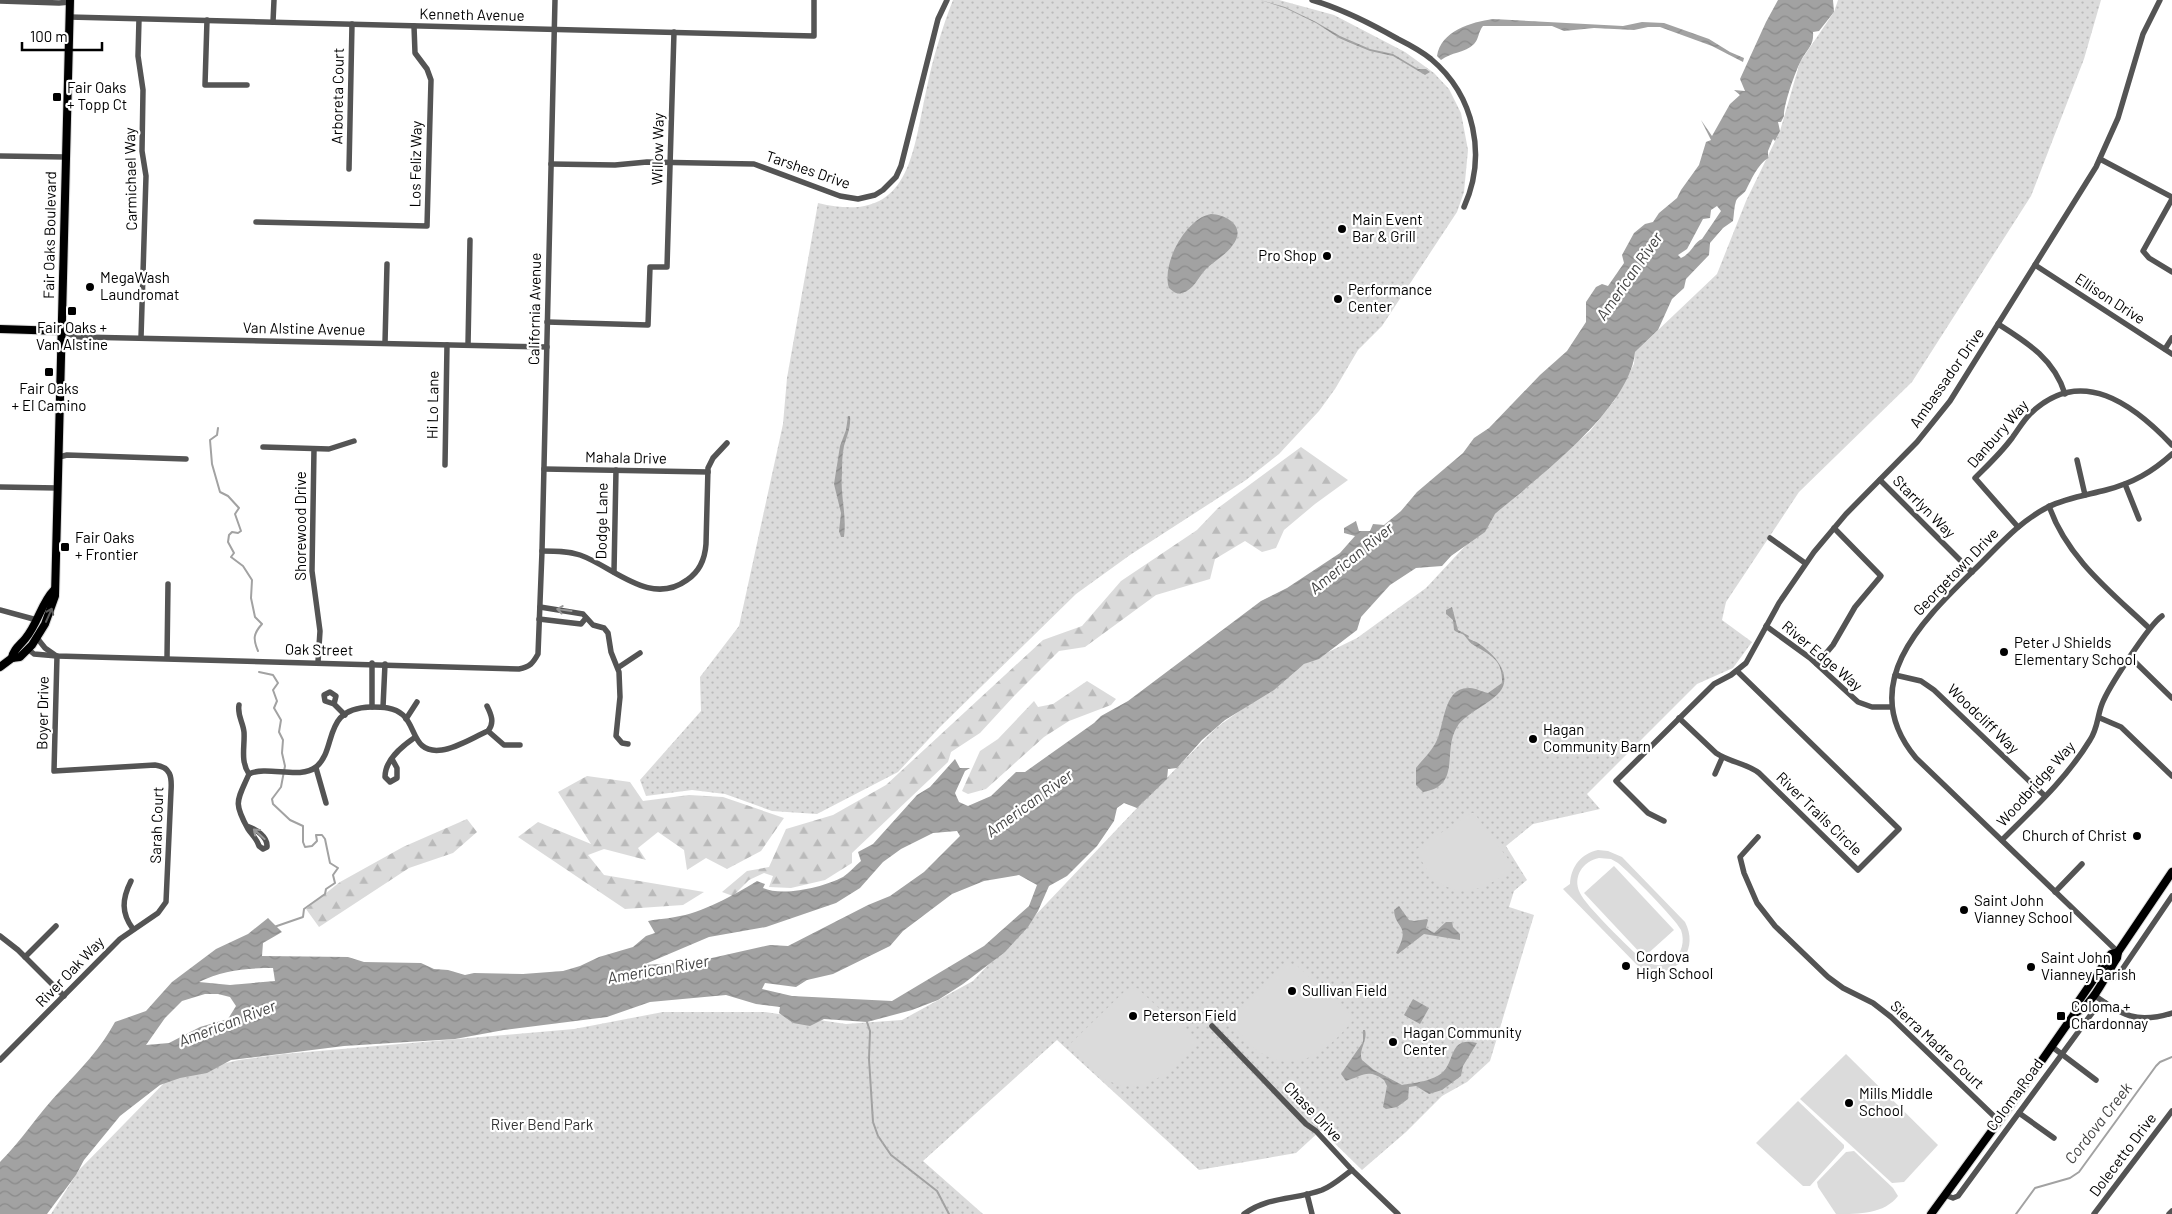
<svg xmlns="http://www.w3.org/2000/svg" width="2172" height="1214" font-family="Barlow,sans-serif">
<defs>
<pattern id="grass-dots" width="8" height="8" patternUnits="userSpaceOnUse" patternTransform="scale(1.25)"><rect width="8" height="8" fill="#dbdbdb"/><path d="M2 2h.1M6 6h.1" fill="none" stroke="#bababa" stroke-width="1.8" stroke-linecap="round"/></pattern>
<pattern id="forest-firs" width="22" height="20" patternUnits="userSpaceOnUse" patternTransform="scale(1.25)"><rect width="22" height="20" fill="#dbdbdb"/><path d="M5 1l3.5 6h-7zM16 11l3.5 6h-7z" fill="#bababa"/></pattern>
<pattern id="water-waves" width="16" height="10" patternUnits="userSpaceOnUse" patternTransform="scale(1.25)"><rect width="16" height="10" fill="#a2a2a2"/><path d="M0 5q4-4 8 0t8 0" fill="none" stroke="#8a8a8a"/></pattern>
</defs>
<rect width="100%" height="100%" fill="#fff"/>
<!-- grass -->
<g fill="url(#grass-dots)">
<path d="M953 0H1279L1334 15 1405 52 1434 73 1449 89 1461 113 1468 150 1464 192 1457 212 1382 326 1358 350 1335 389 1319 411 1279 454 1246 480 1130 555 1076 594 940 727 898 772 817 814 772 811 725 794 692 790 646 796 640 780 701 711 700 677 739 626 783 424 787 378 818 203C911 226 912 154 927 87 933 58 942 28 953 0Z"/>
<path d="M1838 0H2101L2084 59 2031 196 1912 382 1799 492 1726 602 1722 620 1752 642 1733 668 1697 684 1587 794 1600 809 1533 824 1506 846 1527 880 1514 891 1509 907 1534 915 1490 1061 1467 1082 1442 1096 1406 1132 1362 1170 1321 1130 1296 1153 1199 1170 1057 1040 923 1161 983 1214H51L79 1170 171 1076 239 1060 284 1054 574 1029 663 1012H765L846 1024 902 1020 973 981 1137 808 1216 728 1304 664 1357 638 1426 588 1495 514 1590 431 1614 401 1634 364 1635 352 1717 274 1746 201 1780 131 1800 62 1834 12Z"/>
</g>
<!-- forest -->
<g fill="url(#forest-firs)">
<path d="M1301 447 1348 480 1315 504 1284 530 1276 548 1262 552 1245 541 1215 559 1210 579 1156 595 1085 647 1059 651 1015 695 980 733 951 752 948 762 852 853V863L825 880 791 888 769 887 773 876 764 873 749 880 733 896 722 892 747 871 769 867 786 829 833 815 886 785 1043 640 1082 626 1121 581 1197 530 1218 508Z"/>
<path d="M1087 681 1116 699 1111 705 1069 721 1044 737 986 789 968 794 962 791 980 751 998 739 1034 701 1038 707 1053 704Z"/>
<path d="M587 776 630 782 643 801 689 795 723 797 784 818 761 851 727 869 706 858 687 870 684 850 658 832 638 848 646 860 604 849 588 855 604 875 704 892 683 905 625 909 518 837 538 822 591 844 558 792Z"/>
<path d="M467 819 477 832 453 853 409 868 319 927 306 909 340 882 403 847Z"/>
</g>
<!-- garden -->
<g fill="#dbdbdb" fill-rule="evenodd">
<path d="M1471 813H1474L1514 867C1492 886 1461 902 1435 879 1427 872 1421 859 1415 850Z"/>
<path d="M1598 850 1608 851 1622 857 1685 922C1702 954 1669 985 1638 966L1563 889 1570 884C1571 866 1581 854 1598 850ZM1599 858 1611 859 1618 863C1630 873 1675 918 1681 930 1685 941 1682 954 1672 961 1663 967 1652 966 1643 960 1631 950 1585 905 1580 893 1572 877 1583 861 1599 858Z"/>
<path d="M1614 866 1674 930 1644 957 1584 893Z"/>
<path d="M1285 964H1295L1355 1018C1332 1046 1300 1077 1261 1053 1248 1045 1238 1030 1228 1020Z"/>
<path d="M1137 988 1196 1042C1173 1071 1141 1102 1102 1077 1090 1070 1079 1055 1069 1045L1127 989Z"/>
<path d="M1846 1054 1938 1145 1904 1182 1892 1183 1800 1099Z"/>
<path d="M1798 1101 1844 1145V1148L1810 1186H1803L1756 1143Z"/>
<path d="M1854 1151 1893 1188 1898 1196C1884 1214 1860 1214 1836 1214L1818 1187 1817 1182 1846 1152Z"/>
</g>
<!-- water -->
<g fill="url(#water-waves)" fill-rule="evenodd">
<path d="M1260 0 1285 7 1316 22 1340 36 1370 49 1393 54 1418 69H1426L1430 72 1425 75 1393 56 1370 51 1353 44 1339 38 1316 23 1285 8Z"/>
<path d="M1778 0H1833L1834 12 1819 31 1813 32C1814 44 1809 47 1803 57 1797 66 1783 106 1784 116L1781 122H1778L1780 131 1775 141 1773 139 1768 151V158C1758 164 1751 180 1746 190 1744 194 1738 196 1736 201 1734 207 1734 215 1733 221L1723 228 1710 243 1709 255 1686 279 1684 288 1672 299 1658 330 1635 352C1630 409 1537 478 1495 514L1485 532 1451 556 1442 566 1416 568 1390 585 1361 617 1357 630 1319 659 1304 664 1274 690 1225 720 1202 740 1177 768 1168 769 1167 779 1137 808 1124 803 1117 808 1114 821 1097 846 1067 876 1049 886 1038 911 1028 927 1005 952 963 984 938 1000 912 1010 867 1022 824 1019 810 1026 793 1023 779 1013 780 1007 756 1004 726 995 650 1002 607 1017 504 1030 455 1039 344 1046 231 1060 207 1073 180 1078 160 1085 120 1116 84 1160 76 1175 47 1214H0V1162C22 1140 39 1113 60 1091 81 1069 101 1048 115 1022L146 1011 172 982 216 949 248 934 268 918 282 932 263 943 262 956 348 957 364 962 421 963 434 969 448 970 465 975 474 973 523 974 563 971 580 966 599 957 633 947 646 936 655 933 648 921C657 919 666 919 675 917 702 913 734 895 757 881L765 884 763 888C783 897 824 887 843 877 849 873 855 866 861 861L858 852 873 844 917 795 930 787 955 759 960 768H970L965 771 955 793 959 802 968 806 991 796 1016 772H1025L1094 723 1101 716 1128 701 1261 601 1287 588 1340 553 1355 536 1344 533V528L1356 521 1359 531H1370L1373 524 1384 525 1401 511 1417 492 1463 453 1474 438 1489 428 1540 375 1567 351 1586 322V302L1596 287 1602 284 1608 286 1624 263 1622 255 1634 233 1645 224 1653 222 1659 213 1677 198 1681 190 1699 165 1706 142 1711 140 1701 120 1712 136 1730 104 1740 95 1734 90 1745 91 1740 79 1766 22ZM1717 206 1721 211 1702 239C1694 242 1692 253 1681 258L1678 255 1687 249 1703 219 1710 218 1711 210ZM957 831 960 836 924 872 890 896 868 905 788 946 770 945 694 962 643 965 709 937 766 927 836 903 860 888 883 862 901 849 933 833ZM1019 875 1037 885 1029 906 984 946 892 1001 792 996 762 989 765 983 796 987 807 980 833 974 890 946 903 931 952 894 984 881ZM273 968 275 981 230 985 199 982C222 970 247 968 273 968ZM205 994H218L230 997 236 1006 228 1019 200 1027 169 1043 146 1045 165 1018 182 1001Z"/>
<path d="M1493 19 1623 26 1642 22 1664 23 1709 39 1730 52 1744 58 1743 62 1712 46 1660 27H1648L1634 30 1594 28 1564 31 1552 26H1483C1478 32 1479 39 1474 44 1465 53 1451 52 1441 60L1437 56C1441 31 1471 22 1493 19Z"/>
<path d="M1211 214C1229 215 1247 228 1232 246 1227 254 1214 261 1206 269 1198 277 1194 290 1182 293 1176 295 1173 291 1169 288 1161 264 1186 218 1211 214Z"/>
<path d="M848 416H850C851 427 847 436 844 446 842 455 842 465 842 474 840 495 847 515 844 537H841L839 531 841 513 834 484 840 446 846 430Z"/>
<path d="M1452 607 1458 630 1469 636 1468 638C1472 641 1475 641 1478 643 1490 651 1507 667 1504 683 1502 700 1466 711 1457 727 1442 751 1462 786 1423 792L1416 785V768C1422 760 1430 753 1435 744 1445 728 1442 686 1470 688 1476 688 1482 692 1488 693L1502 683C1503 658 1489 655 1472 644 1469 642 1467 638 1464 635 1461 633 1457 633 1454 630L1453 620 1446 614V610Z"/>
<path d="M1399 906 1409 920 1414 921 1427 919 1428 920 1426 928 1434 933 1446 922H1452L1453 927 1460 934V940L1424 934 1398 954 1396 953C1412 924 1395 930 1394 910Z"/>
<path d="M1413 999 1429 1008 1420 1024 1404 1015Z"/>
<path d="M1363 1030H1365C1368 1041 1358 1050 1362 1060L1374 1070 1402 1085C1413 1083 1434 1081 1443 1072 1455 1061 1449 1036 1477 1043L1463 1066 1461 1076 1442 1090 1429 1094 1416 1086 1409 1087 1408 1099 1397 1107 1386 1109 1383 1107 1387 1086 1384 1080C1368 1068 1362 1076 1346 1081L1341 1074 1363 1042Z"/>
</g>
<g fill="none" stroke-linecap="round" stroke-linejoin="round">
<!-- stream -->
<g stroke="#a2a2a2" stroke-width="2">
<path d="M218 428 217 435 210 440 212 464 220 492 228 496 239 508 235 514 241 531 238 533 232 532 229 535 228 542 234 553 231 557 243 566 252 580 251 598 255 617 262 624C253 634 253 639 258 651"/>
<path d="M259 672 273 675 278 683 273 690 277 701 274 708 281 720 279 732 283 740 282 753 285 766 281 787 272 799 273 804 290 820 303 826V842L305 847 312 846 317 841 316 835H322L325 839 330 863 338 868 333 875 335 883 326 889 325 894 304 909 303 917 274 927"/>
<path d="M867 1022 870 1031 869 1059 873 1122 878 1136 891 1155 937 1191 949 1214"/>
<path d="M2016 1214 2035 1188 2070 1178 2079 1172 2156 1066 2160 1062 2172 1057"/>
</g>
<!-- major casing -->
<g stroke="#dbdbdb" stroke-width="10">
<g id="major">
<path d="M0 329 62 331"/>
<path d="M12 658C13 650 20 645 25 639 38 624 41 603 54 590"/>
<path d="M0 667 12 658 20 657 32 645 45 624 55 596 70 0"/>
<path d="M2075 1013C2092 1007 2106 974 2117 958L2118 952 2172 872"/>
<path d="M1931 1214 2010 1106 2075 1013 2076 1005 2111 954 2118 952"/>
</g>
</g>
<!-- minor -->
<g stroke="#545454" stroke-width="5.5">
<path d="M1312 0C1343 9 1370 23 1398 39 1410 45 1421 51 1431 59 1475 96 1487 156 1464 207"/>
<path d="M0 1 59 3 70 2"/>
<path d="M69 17 814 36V0"/>
<path d="M139 19 138 56 143 90 142 151 146 176 141 338"/>
<path d="M207 20 205 85H247"/>
<path d="M273 22 274 0"/>
<path d="M0 156 66 157"/>
<path d="M2100 159 2172 197"/>
<path d="M551 164 615 165 647 162 754 164 840 196 858 199 875 195 883 190 896 177 901 166 938 19 947 0"/>
<path d="M349 169 352 24"/>
<path d="M2172 199 2143 251 2149 258 2172 272"/>
<path d="M256 222 427 226 431 80 427 69 415 53 414 26"/>
<path d="M2035 265 2172 354"/>
<path d="M547 322 648 325 650 267H667L674 32"/>
<path d="M1998 324C2028 343 2054 359 2065 394"/>
<path d="M62 331 74 336 80 337 547 347"/>
<path d="M385 343 387 264"/>
<path d="M468 345 470 240"/>
<path d="M2165 349 2172 338"/>
<path d="M263 447 329 449 354 441"/>
<path d="M314 449 312 571 320 631 318 662"/>
<path d="M59 457 67 455 186 459"/>
<path d="M2077 460 2085 495"/>
<path d="M445 465 447 345"/>
<path d="M544 469 708 472"/>
<path d="M1880 480 1972 572"/>
<path d="M2125 484 2139 519"/>
<path d="M0 487 58 488"/>
<path d="M2049 506C2067 558 2111 592 2149 628"/>
<path d="M2018 527 1975 478C1988 465 2001 453 2012 438 2018 430 2023 421 2030 414 2081 364 2134 405 2172 445"/>
<path d="M1770 538 1805 563"/>
<path d="M542 551C555 551 568 551 580 555 614 567 650 607 687 580 699 572 705 559 706 544L708 468 713 458 727 443"/>
<path d="M614 572 616 470"/>
<path d="M540 607 583 614 593 625 604 628 608 633 611 652 619 672 620 697 616 736 622 743 628 744"/>
<path d="M0 610 37 620"/>
<path d="M539 619 581 624 586 618"/>
<path d="M1766 626 1810 658 1858 702 1872 707H1892"/>
<path d="M37 638 45 648 55 655"/>
<path d="M28 649 34 654 57 656 519 669C530 667 533 663 538 654L542 551 555 0"/>
<path d="M167 658 168 584"/>
<path d="M2131 658 2172 698"/>
<path d="M1817 664 1833 645 1855 607 1881 576 1834 528"/>
<path d="M619 667 640 653"/>
<path d="M1895 675 1921 681 1934 690 2045 796"/>
<path d="M334 704 336 696 330 692 324 695 325 701 334 704 345 715"/>
<path d="M239 705C237 715 243 722 244 732 245 746 240 761 249 774"/>
<path d="M487 706C491 714 495 723 488 731L504 745H520"/>
<path d="M372 707V663"/>
<path d="M383 707 385 664"/>
<path d="M1679 718 1716 753C1729 762 1746 763 1759 773L1858 870 1899 829 1737 671"/>
<path d="M2100 718 2121 727 2172 776"/>
<path d="M406 719 417 702"/>
<path d="M392 759 397 768V778L390 782 385 777C385 760 401 747 414 738"/>
<path d="M316 768 326 803"/>
<path d="M249 774C267 765 300 780 316 767 338 749 321 708 371 707 382 707 394 707 403 715 417 728 413 754 442 750 457 748 474 737 488 731"/>
<path d="M1715 774 1722 758"/>
<path d="M1664 821 1648 813 1616 781 1714 684 1731 675 1746 663 1779 603 1814 552 1846 514 1917 442 1950 401 2096 167 2118 118 2143 34 2160 0"/>
<path d="M247 826C256 829 268 837 267 847L263 849 259 846C257 839 252 835 248 829 233 802 237 801 249 774"/>
<path d="M1758 837 1740 857 1744 873 1757 903 1775 926 1828 977 1843 988 1873 1003 1891 1017 1999 1121"/>
<path d="M2002 840C2033 809 2067 778 2090 740 2098 728 2097 717 2102 704 2108 688 2149 625 2162 616"/>
<path d="M131 881C122 899 121 913 133 929"/>
<path d="M2055 892 2082 864"/>
<path d="M0 936 18 950 64 996"/>
<path d="M2118 952 1916 758C1855 685 1922 621 1973 571 1997 548 2018 522 2048 507 2066 498 2087 495 2106 490 2133 483 2152 472 2172 454"/>
<path d="M25 957 56 926"/>
<path d="M2105 975 2111 979 2117 977 2172 896"/>
<path d="M2094 995C2123 1016 2137 1024 2172 1013"/>
<path d="M1212 1026 1306 1124 1316 1131 1352 1170 1398 1214"/>
<path d="M2051 1046 2096 1080"/>
<path d="M0 1060 120 939 158 913 166 902 171 791C172 777 171 767 155 765L54 771 57 656"/>
<path d="M2019 1113 2054 1138"/>
<path d="M1307 1194 1312 1214"/>
<path d="M1945 1195 1953 1198 1958 1196 2095 1009 2105 1003"/>
<path d="M1244 1214C1268 1196 1296 1200 1322 1190 1334 1185 1342 1177 1352 1170"/>
<path d="M2094 1214 2172 1111"/>
<path d="M2169 1214 2172 1211"/>
</g>
<!-- major -->
<use href="#major" stroke="#000" stroke-width="8"/>
</g>
<!-- one-way arrows -->
<defs><path id="oneway-shaft" d="M-6 0H5M1.5-3L5.5 0L1.5 3" fill="none" stroke-width="1.6" stroke-linecap="round" stroke-linejoin="round" transform="scale(1.25)"/></defs>
<g stroke="#989898">
<use href="#oneway-shaft" transform="translate(564 610) rotate(-172)"/>
<use href="#oneway-shaft" transform="translate(259 834) rotate(-138)"/>
</g>
<use stroke="#595959" href="#oneway-shaft" transform="translate(49 615) rotate(-66)"/>
<!-- markers -->
<g fill="#000" stroke="#fff" stroke-width="2">
<rect x="52" y="92" width="10" height="10" rx="2.5"/>
<circle cx="1342" cy="229" r="5"/>
<circle cx="1327" cy="256" r="5"/>
<circle cx="90" cy="287" r="5"/>
<circle cx="1338" cy="299" r="5"/>
<rect x="67" y="306" width="10" height="10" rx="2.5"/>
<rect x="44" y="367" width="10" height="10" rx="2.5"/>
<rect x="60" y="542" width="10" height="10" rx="2.5"/>
<circle cx="2004" cy="652" r="5"/>
<circle cx="1533" cy="739" r="5"/>
<circle cx="2137" cy="836" r="5"/>
<circle cx="1964" cy="910" r="5"/>
<circle cx="1626" cy="966" r="5"/>
<circle cx="2031" cy="967" r="5"/>
<circle cx="1292" cy="991" r="5"/>
<circle cx="1133" cy="1016" r="5"/>
<rect x="2056" y="1011" width="10" height="10" rx="2.5"/>
<circle cx="1393" cy="1042" r="5"/>
<circle cx="1849" cy="1103" r="5"/>
</g>
<g text-anchor="middle" stroke-width="4.5" stroke-linejoin="round" paint-order="stroke">
<!-- street labels -->
<g font-size="15" fill="#000" stroke="#fff">
<text transform="translate(472 15) rotate(1)" y="5">Kenneth Avenue</text>
<text transform="translate(338 96) rotate(-89)" y="5">Arboreta Court</text>
<text transform="translate(658 149) rotate(-89)" y="5">Willow Way</text>
<text transform="translate(416 164) rotate(-89)" y="5">Los Feliz Way</text>
<text transform="translate(808 170) rotate(19)" y="5">Tarshes Drive</text>
<text transform="translate(131 179) rotate(-91)" y="5">Carmichael Way</text>
<text transform="translate(50 235) rotate(-89)" y="5">Fair Oaks Boulevard</text>
<text transform="translate(2110 299) rotate(33)" y="5">Ellison Drive</text>
<text transform="translate(535 309) rotate(-89)" y="5">California Avenue</text>
<text transform="translate(304 329) rotate(1)" y="5">Van Alstine Avenue</text>
<text transform="translate(1947 378) rotate(-55)" y="5">Ambassador Drive</text>
<text transform="translate(433 405) rotate(-89)" y="5">Hi Lo Lane</text>
<text transform="translate(1998 434) rotate(-49)" y="5">Danbury Way</text>
<text transform="translate(626 458) rotate(1)" y="5">Mahala Drive</text>
<text transform="translate(1924 507) rotate(45)" y="5">Starrlyn Way</text>
<text transform="translate(602 521) rotate(-89)" y="5">Dodge Lane</text>
<text transform="translate(301 526) rotate(-90)" y="5">Shorewood Drive</text>
<text transform="translate(1956 572) rotate(-46)" y="5">Georgetown Drive</text>
<text transform="translate(319 650) rotate(1)" y="5">Oak Street</text>
<text transform="translate(1822 656) rotate(40)" y="5">River Edge Way</text>
<text transform="translate(43 713) rotate(-89)" y="5">Boyer Drive</text>
<text transform="translate(1983 719) rotate(44)" y="5">Woodcliff Way</text>
<text transform="translate(2036 784) rotate(-48)" y="5">Woodbridge Way</text>
<text transform="translate(1819 814) rotate(44)" y="5">River Trails Circle</text>
<text transform="translate(157 825) rotate(-88)" y="5">Sarah Court</text>
<text transform="translate(70 972) rotate(-46)" y="5">River Oak Way</text>
<text transform="translate(1937 1045) rotate(43)" y="5">Sierra Madre Court</text>
<text transform="translate(2015 1095) rotate(-54)" y="5">Coloma Road</text>
<text transform="translate(1313 1112) rotate(46)" y="5">Chase Drive</text>
<text transform="translate(2123 1155) rotate(-53)" y="5">Dolecetto Drive</text>
</g>
<!-- poi labels -->
<g font-size="15" fill="#000" stroke="#fff" text-anchor="start">
<text x="67" y="93">Fair Oaks<tspan x="67" dy="17">+ Topp Ct</tspan></text>
<text x="1352" y="225">Main Event<tspan x="1352" dy="17">Bar &amp; Grill</tspan></text>
<text x="1317" y="261" text-anchor="end">Pro Shop</text>
<text x="100" y="283">MegaWash<tspan x="100" dy="17">Laundromat</tspan></text>
<text x="1348" y="295">Performance<tspan x="1348" dy="17">Center</tspan></text>
<text x="72" y="333" text-anchor="middle">Fair Oaks +<tspan x="72" dy="17">Van Alstine</tspan></text>
<text x="49" y="394" text-anchor="middle">Fair Oaks<tspan x="49" dy="17">+ El Camino</tspan></text>
<text x="75" y="543">Fair Oaks<tspan x="75" dy="17">+ Frontier</tspan></text>
<text x="2014" y="648">Peter J Shields<tspan x="2014" dy="17">Elementary School</tspan></text>
<text x="1543" y="735">Hagan<tspan x="1543" dy="17">Community Barn</tspan></text>
<text x="2127" y="841" text-anchor="end">Church of Christ</text>
<text x="1974" y="906">Saint John<tspan x="1974" dy="17">Vianney School</tspan></text>
<text x="1636" y="962">Cordova<tspan x="1636" dy="17">High School</tspan></text>
<text x="2041" y="963">Saint John<tspan x="2041" dy="17">Vianney Parish</tspan></text>
<text x="1302" y="996">Sullivan Field</text>
<text x="2071" y="1012">Coloma +<tspan x="2071" dy="17">Chardonnay</tspan></text>
<text x="1143" y="1021">Peterson Field</text>
<text x="1403" y="1038">Hagan Community<tspan x="1403" dy="17">Center</tspan></text>
<text x="1859" y="1099">Mills Middle<tspan x="1859" dy="17">School</tspan></text>
</g>
<!-- park labels -->
<g font-size="15" fill="#323232" stroke="#fff">
<text x="542" y="1130">River Bend Park</text>
</g>
<!-- water labels -->
<g font-size="16" font-style="italic" fill="#434343" stroke="#fff">
<text transform="translate(1629 276) rotate(-55)" y="6">American River</text>
<text transform="translate(1351 558) rotate(-39)" y="6">American River</text>
<text transform="translate(1029 803) rotate(-36)" y="6">American River</text>
<text transform="translate(658 969) rotate(-10)" y="6">American River</text>
<text transform="translate(227 1023) rotate(-21)" y="6">American River</text>
<text transform="translate(2098 1123) rotate(-52)" y="6">Cordova Creek</text>
</g>
</g>
<!-- scale -->
<path d="M22 42v8h80v-8" fill="none" stroke="#000000" stroke-width="2.5"/>
<text x="30" y="42" font-size="15" fill="#000000" stroke="#ffffff" stroke-width="4" paint-order="stroke">100 m</text>
</svg>
